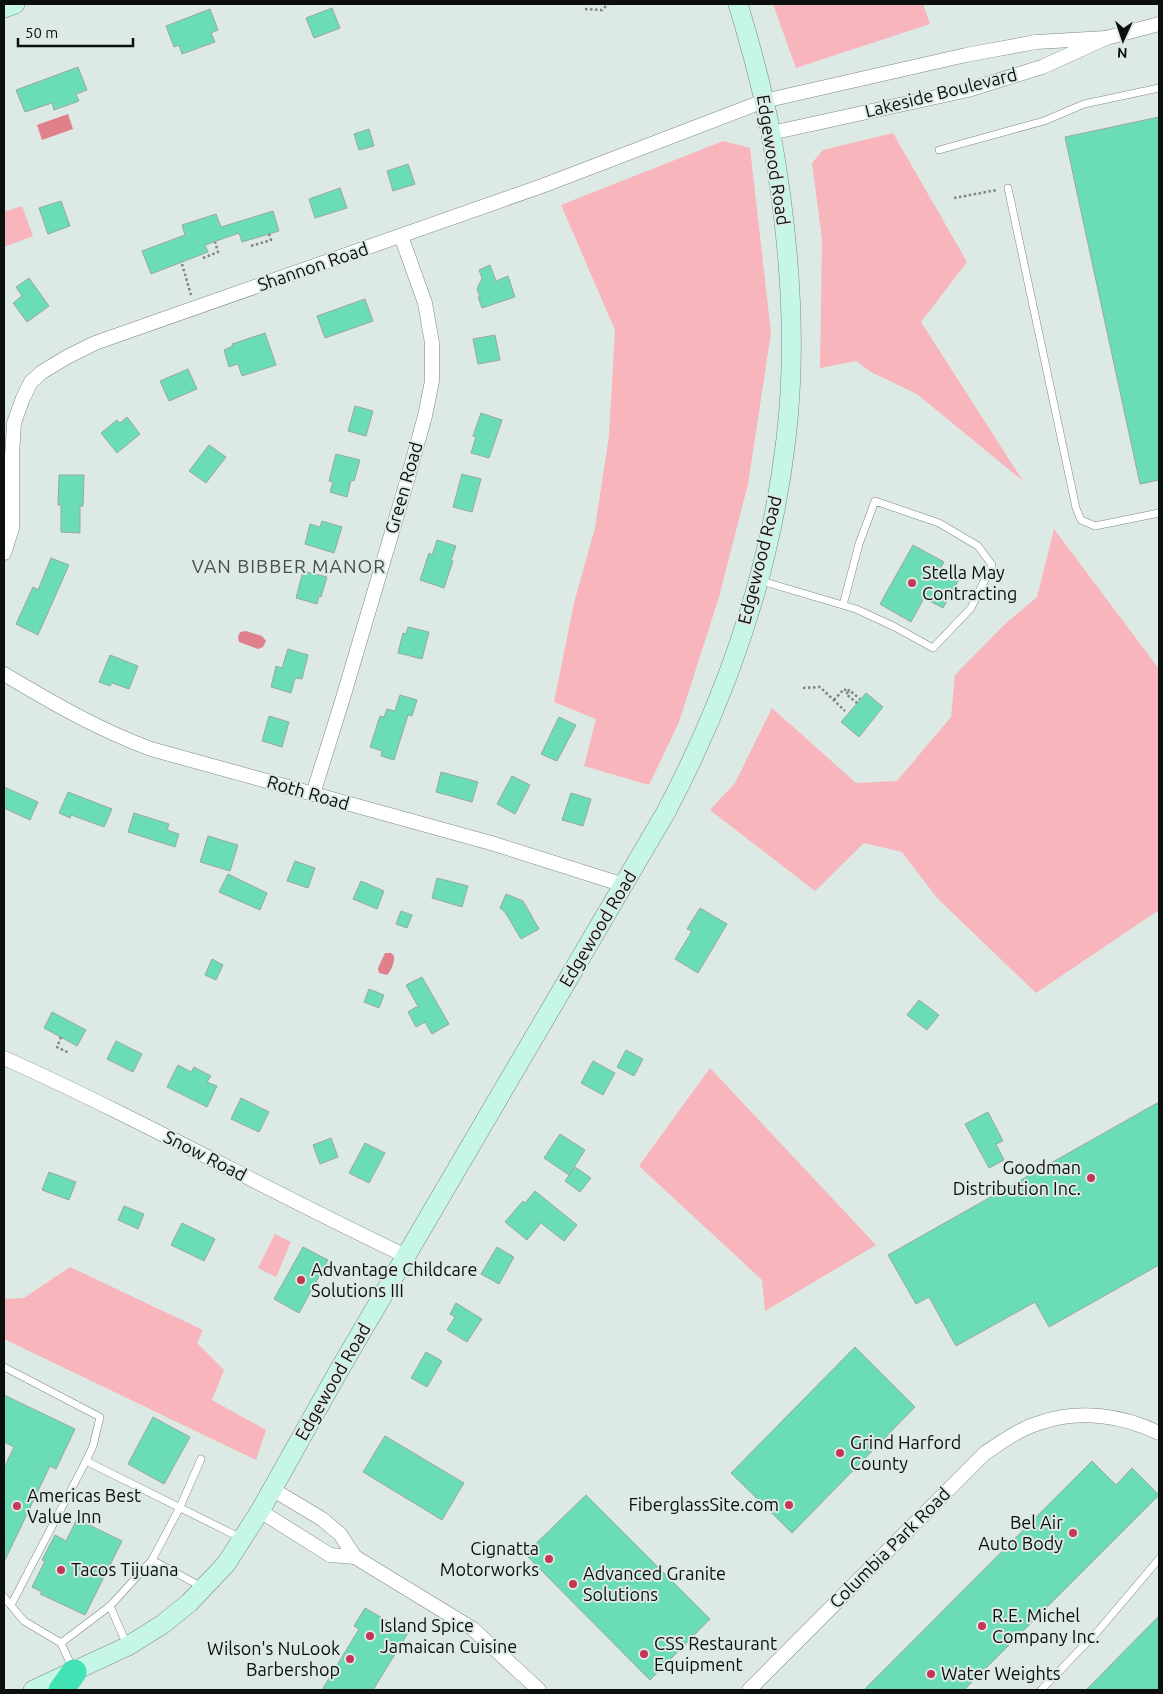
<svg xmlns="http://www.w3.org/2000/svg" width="1163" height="1694" font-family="Ubuntu,sans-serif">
<rect width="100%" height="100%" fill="#dde9e4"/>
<!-- green -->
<g fill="#f8b5bb">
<path d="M773 4H923L930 24 796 68Z"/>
<path d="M893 133 967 262 921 322 1023 481 917 394 871 372 856 361 820 368 822 239 812 163 823 150Z"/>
<path d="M723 141 750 148 771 333 748 484 719 597 679 722 649 785 584 766 596 719 554 702 574 603 595 528 609 436 615 330 561 205Z"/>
<path d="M22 206 33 236 4 247V212Z"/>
<path d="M1054 529 1159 669V912H1156L1036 993 937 898 902 852 864 843 815 891 710 810 735 783 772 708 856 783 897 781 951 717 955 675 1005 624 1037 597Z"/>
<path d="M710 1068 876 1245 765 1311 762 1280 639 1166Z"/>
<path d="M275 1234 291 1242C285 1254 282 1265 276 1277L258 1268Z"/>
<path d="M70 1267 203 1330 197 1343 224 1370 212 1400 266 1430 256 1460 4 1339V1299L24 1298Z"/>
</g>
<!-- water -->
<g fill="#df808b">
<path d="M68 114 73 129 42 140 37 125Z"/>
<path d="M246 631 262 636 266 641 263 647 258 649 239 642 238 637 240 632Z"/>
<path d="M385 953H391L394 956C395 962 391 971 387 975L379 973 378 968Z"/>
</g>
<!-- building -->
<g fill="#6adcb6" stroke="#9ba7a2">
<path d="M332 8 340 28 314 38 306 18Z"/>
<path d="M210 9 218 30 211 33 215 42 182 54 179 45 174 47 166 26Z"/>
<path d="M78 67 87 90 76 94 79 101 54 110 52 103 25 112 16 90Z"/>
<path d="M1159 117V480L1140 484 1065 137Z"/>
<path d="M369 129 374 146 359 150 354 134Z"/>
<path d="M408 164 415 184 393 191 387 171Z"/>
<path d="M340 188 347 208 315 218 309 199Z"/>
<path d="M61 201 70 226 48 234 39 208Z"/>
<path d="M273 211 279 231 242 242 239 233 205 245 208 252 151 274 142 251 185 235 182 225 216 214 221 227Z"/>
<path d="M490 265 496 281 508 276 515 297 482 308 478 297H480L477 289 482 278 479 270Z"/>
<path d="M29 278 49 306 27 322 13 303 22 296 16 287Z"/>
<path d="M365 299 373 321 325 338 317 316Z"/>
<path d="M265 333 276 365 242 376 238 364 229 367 224 350 233 346 232 344Z"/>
<path d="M495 335 500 360 478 364 473 339Z"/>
<path d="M188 369 197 389 169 401 160 381Z"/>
<path d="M355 406 373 411 366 436 348 431Z"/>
<path d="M481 413 502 420 489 458 471 453 476 437 473 436Z"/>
<path d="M127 417 140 434 117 453 101 433 117 420 120 423Z"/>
<path d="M209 445 226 457 206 483 189 471Z"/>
<path d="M336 454 360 460 354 481 351 480 347 497 330 492 333 482 329 481Z"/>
<path d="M462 474 481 479 472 512 453 507Z"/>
<path d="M59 475H84L83 506H80V533L61 532V505H58Z"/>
<path d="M322 521 342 527 334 553 305 544 310 524 320 527Z"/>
<path d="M437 540 456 546 451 560 453 561 444 588 420 580 429 553 432 555Z"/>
<path d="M913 545 944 562 940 569 959 579 943 608 924 598 911 622 880 604Z"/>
<path d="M51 558 69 565 38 635 16 624 33 587 38 590Z"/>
<path d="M303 571 327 577 321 597 319 596 317 604 296 598Z"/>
<path d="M408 627 429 632 422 659 398 653 403 633 406 634Z"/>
<path d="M288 649 308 655 302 679 295 678 291 693 271 687 276 666 282 668Z"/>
<path d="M110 655 138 666 129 689 112 683 110 686 99 682Z"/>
<path d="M866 693 883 707 859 737 841 722Z"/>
<path d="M400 695 417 700 412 716 408 715 394 760 381 756 382 751 370 747 380 716 384 717 387 709 395 711Z"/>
<path d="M269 716 289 722 282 747 262 741Z"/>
<path d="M559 717 576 725 557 761 541 754Z"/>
<path d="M441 772 478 782 472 802 436 792Z"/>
<path d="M512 776 530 785 515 814 497 804Z"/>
<path d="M4 787 38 802 30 820 4 808Z"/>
<path d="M68 792 112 809 104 827 71 815 70 818 59 813Z"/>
<path d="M571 793 591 799 583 826 562 820Z"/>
<path d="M134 813 169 824 167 830 179 834 175 847 128 832Z"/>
<path d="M208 836 238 845 230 871 200 862Z"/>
<path d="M295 861 315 868 308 888 287 881Z"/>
<path d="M228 874 267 893 260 910 219 892Z"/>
<path d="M437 878 468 886 462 907 432 898Z"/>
<path d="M361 881 384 891 377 909 353 899Z"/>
<path d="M506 894 523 901 539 929 521 939 505 912 500 908Z"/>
<path d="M700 908 727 924 698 973 675 959 692 931 687 929Z"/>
<path d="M401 911 412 915 407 928 396 924Z"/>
<path d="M212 959 223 965 216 980 205 975Z"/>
<path d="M422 977 449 1024 432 1034 425 1022 416 1027 408 1012 416 1007 419 1008 406 985Z"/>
<path d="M369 989 384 995 379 1008 364 1002Z"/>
<path d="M919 1000 939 1015 927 1030 907 1015Z"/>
<path d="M52 1012 86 1030 77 1046 44 1028Z"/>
<path d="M116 1041 142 1054 133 1072 107 1059Z"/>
<path d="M626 1050 643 1059 634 1076 617 1067Z"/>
<path d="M593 1061 615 1073 603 1095 581 1083Z"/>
<path d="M178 1065 191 1072 194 1067 211 1076 207 1082 217 1086 207 1107 167 1087Z"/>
<path d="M241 1098 269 1112 259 1132 231 1119Z"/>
<path d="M1159 1102V1265L1049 1327 1035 1302 956 1346 929 1297 916 1304 888 1255Z"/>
<path d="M988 1112 1003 1141 996 1144 1004 1160 989 1168 965 1124Z"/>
<path d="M560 1134 585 1150 569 1175 544 1158Z"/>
<path d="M331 1138 338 1157 320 1164 313 1145Z"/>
<path d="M365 1143 385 1153 369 1183 349 1173Z"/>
<path d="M575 1167 591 1178 580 1192 565 1181Z"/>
<path d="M49 1172 76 1182 69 1200 42 1190Z"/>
<path d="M535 1191 577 1225 564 1241 541 1223 527 1240 505 1222 523 1201 525 1203Z"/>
<path d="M124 1206 144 1214 138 1229 118 1220Z"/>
<path d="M182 1223 215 1239 204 1261 171 1245Z"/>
<path d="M303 1247 328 1260 299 1313 274 1299Z"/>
<path d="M497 1247 514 1257 499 1284 481 1274Z"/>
<path d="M456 1303 482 1319 467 1342 447 1330 455 1317 450 1314Z"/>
<path d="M855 1347 915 1407 792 1533 731 1473Z"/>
<path d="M426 1352 442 1361 427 1387 411 1378Z"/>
<path d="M4 1395 75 1429 56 1469 50 1466 4 1562V1468L14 1447 4 1442Z"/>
<path d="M153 1417 190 1437 164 1484 128 1464Z"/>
<path d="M385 1436 464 1483 442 1520 363 1472Z"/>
<path d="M1092 1461 1116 1485 1132 1468 1159 1495 964 1690H864Z"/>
<path d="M586 1495 710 1619 650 1680 525 1554Z"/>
<path d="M77 1519 122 1541 85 1615 40 1594 42 1592 32 1587 45 1561 42 1560 55 1535 66 1541Z"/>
<path d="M365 1608 408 1633 373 1690H322L359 1629 354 1626Z"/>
<path d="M1159 1616V1690H1086Z"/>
</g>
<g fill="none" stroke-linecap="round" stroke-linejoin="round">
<!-- lane casing -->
<g stroke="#7d8984" stroke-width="8">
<g id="lane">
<path d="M939 150 1044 121 1084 104 1159 88"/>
<path d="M1008 188 1076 508 1081 520 1095 526 1159 513"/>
<path d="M758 580 856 609 895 627 933 648 971 608 992 565 978 546 939 523 875 501 859 544 843 605"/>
<path d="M4 1367 100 1417 93 1446 86 1461 11 1605"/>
<path d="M86 1461 241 1538"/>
<path d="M152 1560 202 1587"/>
<path d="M4 1597 24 1621 61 1643 72 1667"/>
<path d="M110 1606 127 1645"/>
<path d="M61 1643 110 1606 152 1560 180 1507 201 1459"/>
<path d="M1041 1690 1098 1631 1159 1559"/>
</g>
</g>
<!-- street casing -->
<g stroke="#7d8984" stroke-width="15">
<g id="street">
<path d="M771 133 968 90 1042 67 1106 38 1159 24"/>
<path d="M4 553 12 528V456L14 423 23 398 31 382 42 372 67 357 95 343 542 186 764 101 966 55 1036 42 1106 38"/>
<path d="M4 674C51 702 99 730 151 749L491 843 624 885"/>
<path d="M313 794 343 698 405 488 425 416 432 381V343L425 303 401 236"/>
<path d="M4 1058C140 1119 271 1192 406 1256"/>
<path d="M272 1489 322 1519 340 1534 355 1557 473 1629 539 1690"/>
<path d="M260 1511 330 1555 355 1557"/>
<path d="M749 1690 985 1453C1002 1442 1019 1429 1039 1423 1079 1409 1122 1415 1159 1433"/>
</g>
</g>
<!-- secondary casing -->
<g stroke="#7d8984" stroke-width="20">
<g id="secondary">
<path d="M4 8 15 4"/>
<path d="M33 1690 128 1646 163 1624 189 1603 226 1564 260 1511 338 1372 666 812C727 696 771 569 786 439 798 338 789 234 771 134 763 90 751 47 738 4"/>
</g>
</g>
<!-- highway casing -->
<g stroke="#c4c5c5" stroke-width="26">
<path id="highway" d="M61 1690 74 1672"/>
</g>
<!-- path -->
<g stroke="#7e8682" stroke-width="2.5" stroke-dasharray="2.5 2.5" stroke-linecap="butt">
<path d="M585 9 602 10 608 4"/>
<path d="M954 198 997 190"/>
<path d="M251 246 271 240 269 234"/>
<path d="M203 258 218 252 215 242"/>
<path d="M182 264 191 295"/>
<path d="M803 688 820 687 845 711"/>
<path d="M848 692 846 694 857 703"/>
<path d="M834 700 844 689 848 692 849 690 860 699"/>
<path d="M61 1037 57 1047 69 1053"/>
</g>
<!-- lane -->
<use href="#lane" stroke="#fff" stroke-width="7"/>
<!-- street -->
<use href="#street" stroke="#fff" stroke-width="14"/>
<!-- secondary -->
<use href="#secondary" stroke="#c6f6e8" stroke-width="19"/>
<!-- highway -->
<use href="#highway" stroke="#41e2b4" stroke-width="25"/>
</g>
<!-- markers -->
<g fill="#c63655" stroke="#dde9e4" stroke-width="2">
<circle cx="912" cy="583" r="5"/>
<circle cx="1091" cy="1178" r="5"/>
<circle cx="301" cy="1280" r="5"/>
<circle cx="840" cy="1453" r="5"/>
<circle cx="789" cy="1505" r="5"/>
<circle cx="17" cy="1506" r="5"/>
<circle cx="1073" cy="1533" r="5"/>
<circle cx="549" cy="1559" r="5"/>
<circle cx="61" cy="1570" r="5"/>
<circle cx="573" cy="1584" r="5"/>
<circle cx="982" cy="1626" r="5"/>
<circle cx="370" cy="1636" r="5"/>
<circle cx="644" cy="1654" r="5"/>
<circle cx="350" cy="1659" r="5"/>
<circle cx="931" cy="1674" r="5"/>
</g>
<g text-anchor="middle" stroke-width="4" stroke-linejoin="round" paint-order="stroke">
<!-- street labels -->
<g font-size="18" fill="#0b0f0d" stroke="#dde9e4">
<text transform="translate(941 93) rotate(-14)" y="6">Lakeside Boulevard</text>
<text transform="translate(773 160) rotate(81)" y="6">Edgewood Road</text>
<text transform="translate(313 267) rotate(-19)" y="6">Shannon Road</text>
<text transform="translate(404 488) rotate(-74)" y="6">Green Road</text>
<text transform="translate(760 560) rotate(-76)" y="6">Edgewood Road</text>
<text transform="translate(308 793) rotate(16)" y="6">Roth Road</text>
<text transform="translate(598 929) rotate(-59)" y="6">Edgewood Road</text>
<text transform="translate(205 1156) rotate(27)" y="6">Snow Road</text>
<text transform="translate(333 1382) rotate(-60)" y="6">Edgewood Road</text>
<text transform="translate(890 1548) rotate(-45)" y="6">Columbia Park Road</text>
</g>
<!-- poi labels -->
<g font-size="18" fill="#0b0f0d" stroke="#dde9e4" text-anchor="start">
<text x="922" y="579">Stella May<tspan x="922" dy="21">Contracting</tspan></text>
<text x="1081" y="1174" text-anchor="end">Goodman<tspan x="1081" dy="21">Distribution Inc.</tspan></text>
<text x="311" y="1276">Advantage Childcare<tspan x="311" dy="21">Solutions III</tspan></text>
<text x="850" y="1449">Grind Harford<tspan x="850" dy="21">County</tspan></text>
<text x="27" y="1502">Americas Best<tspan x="27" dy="21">Value Inn</tspan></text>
<text x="779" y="1511" text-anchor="end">FiberglassSite.com</text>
<text x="1063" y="1529" text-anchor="end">Bel Air<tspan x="1063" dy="21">Auto Body</tspan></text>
<text x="539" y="1555" text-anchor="end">Cignatta<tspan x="539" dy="21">Motorworks</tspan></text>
<text x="71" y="1576">Tacos Tijuana</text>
<text x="583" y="1580">Advanced Granite<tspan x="583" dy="21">Solutions</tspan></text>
<text x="992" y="1622">R.E. Michel<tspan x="992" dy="21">Company Inc.</tspan></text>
<text x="380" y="1632">Island Spice<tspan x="380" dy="21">Jamaican Cuisine</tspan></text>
<text x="654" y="1650">CSS Restaurant<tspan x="654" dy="21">Equipment</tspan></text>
<text x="340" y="1655" text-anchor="end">Wilson's NuLook<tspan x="340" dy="21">Barbershop</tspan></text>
<text x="941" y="1680">Water Weights</text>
</g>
<!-- neighbourhood labels -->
<g font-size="19" letter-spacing="1" fill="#47514d" stroke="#dde9e4">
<text x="289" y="573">VAN BIBBER MANOR</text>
</g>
</g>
<!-- border -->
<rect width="1163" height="1694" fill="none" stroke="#0b0f0d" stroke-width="10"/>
<!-- north arrow -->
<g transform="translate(1123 40) rotate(183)" stroke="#dde9e4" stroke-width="4" paint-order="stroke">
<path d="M0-4L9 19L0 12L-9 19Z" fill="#0b0f0d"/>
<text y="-8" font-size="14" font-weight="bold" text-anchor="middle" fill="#0b0f0d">N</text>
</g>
<!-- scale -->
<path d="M18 38v8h115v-8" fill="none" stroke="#0b0f0d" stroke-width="2.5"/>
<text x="25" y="38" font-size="15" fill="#0b0f0d" stroke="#dde9e4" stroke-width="4" paint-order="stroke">50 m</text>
</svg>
